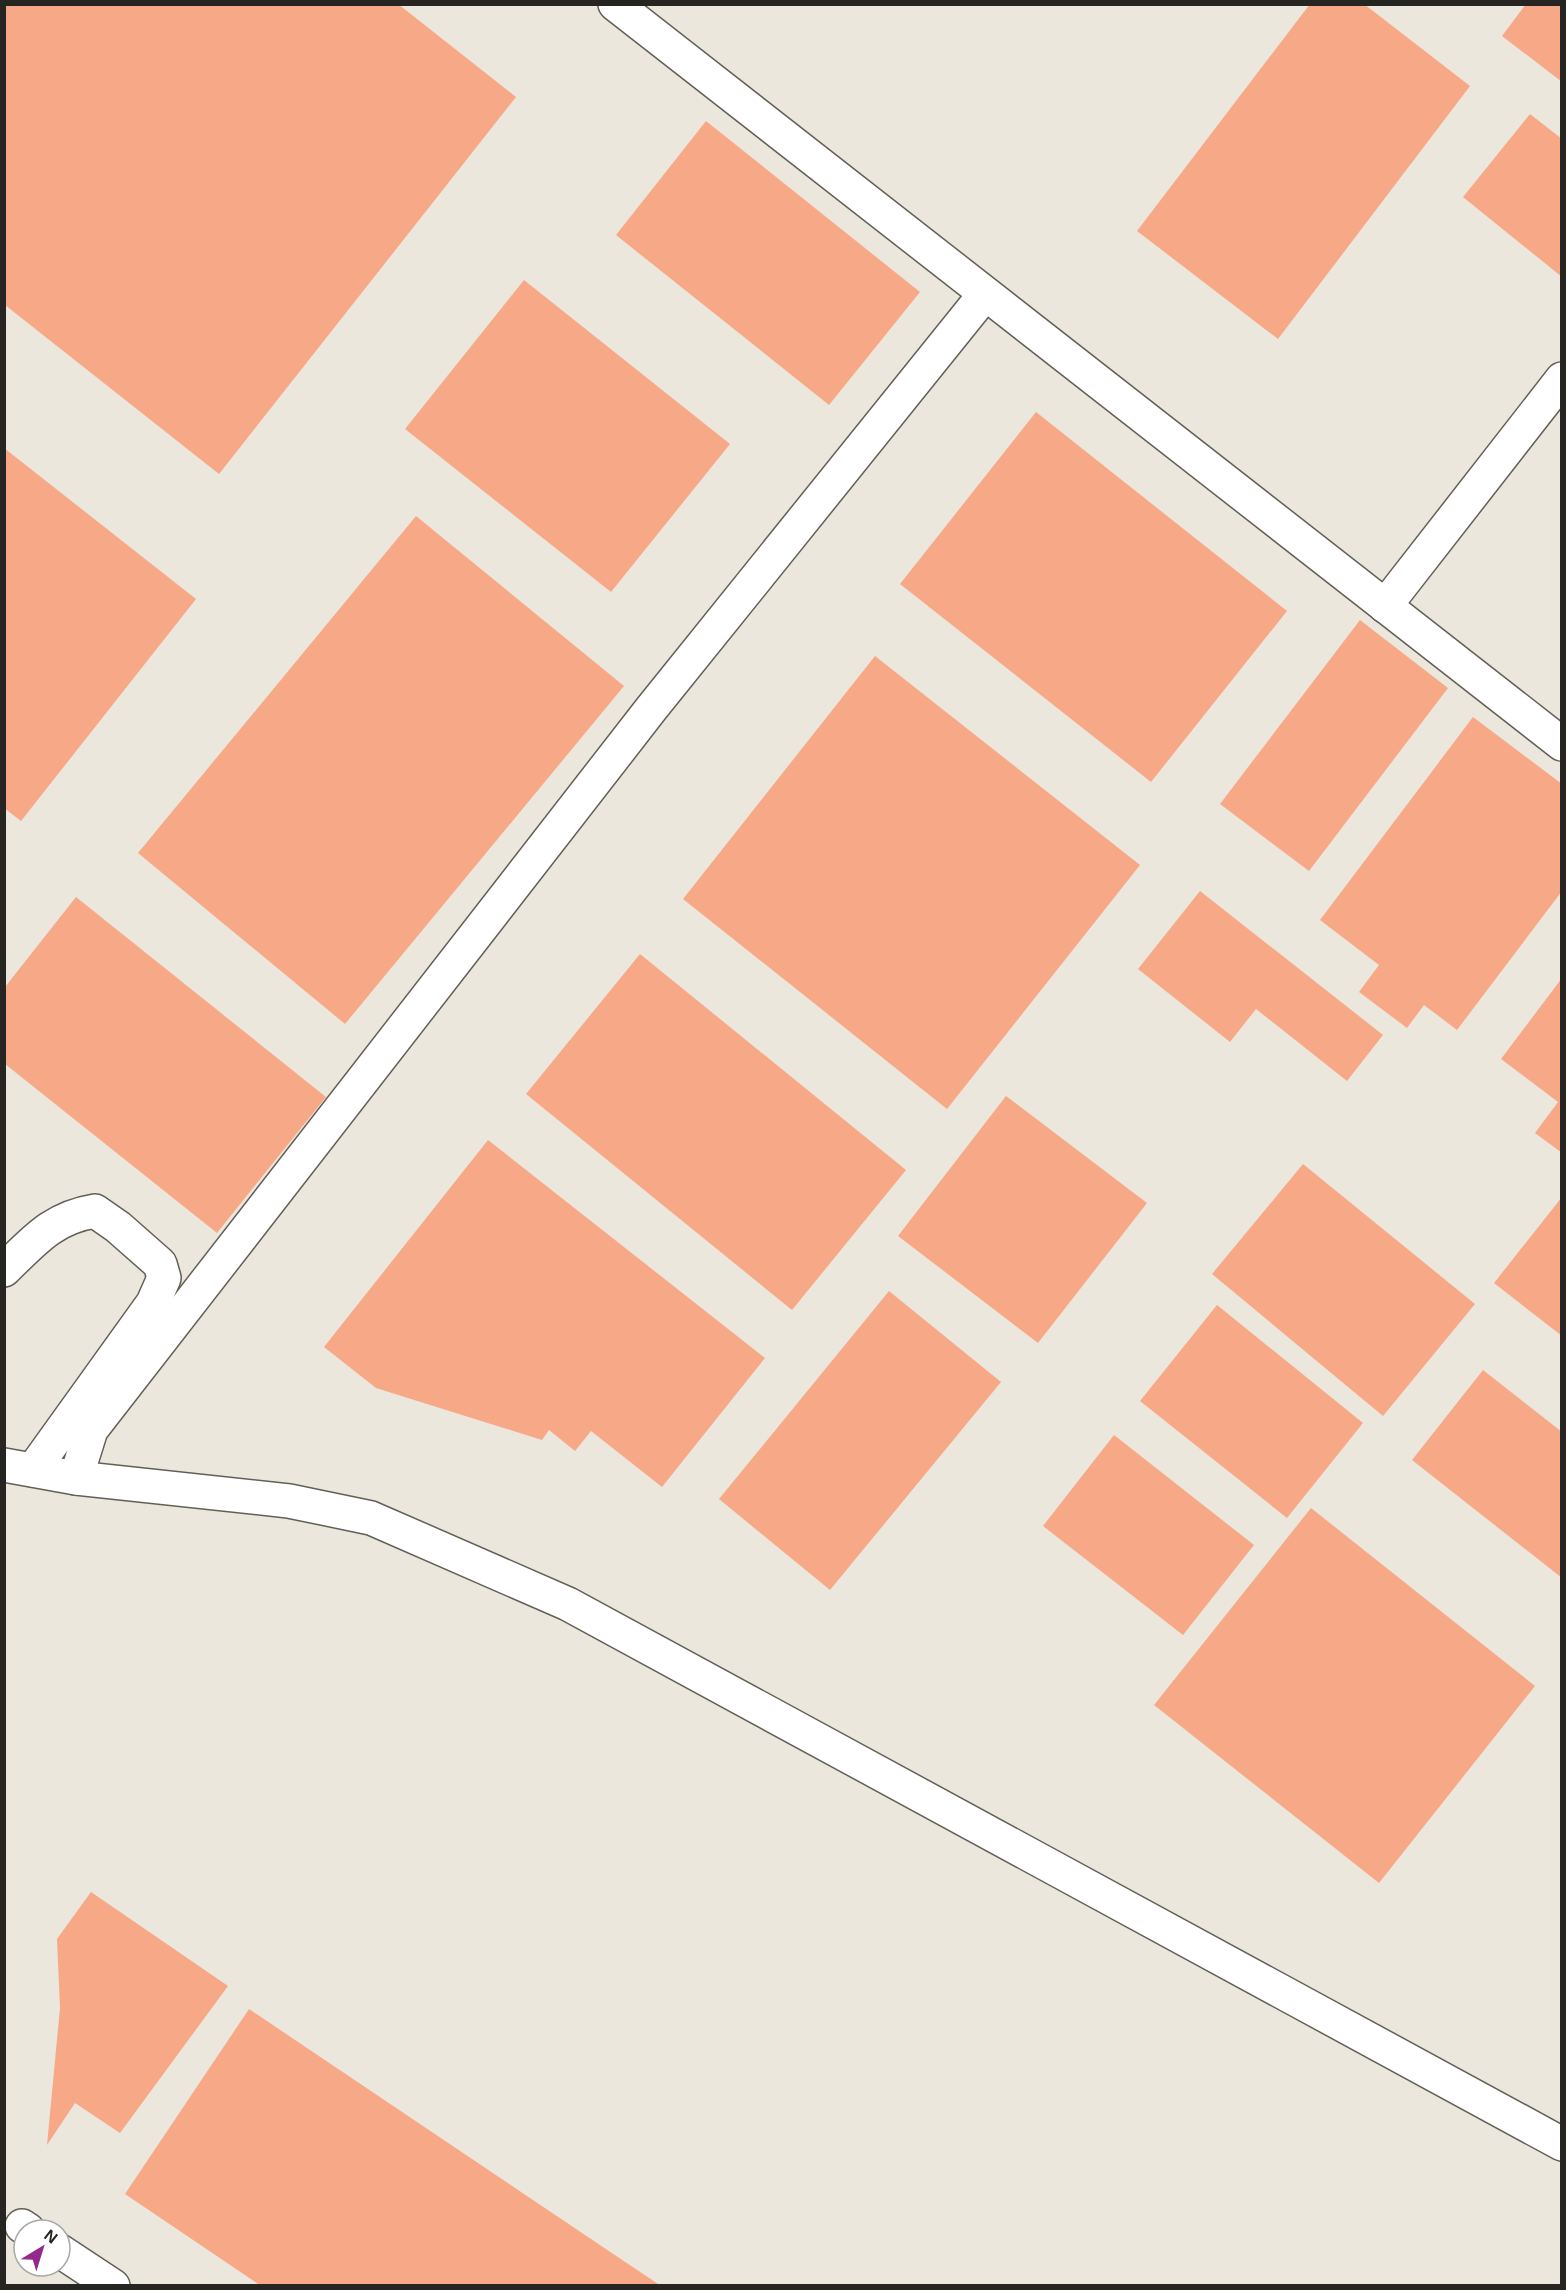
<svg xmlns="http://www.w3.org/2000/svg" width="1566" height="2290" font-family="Helvetica,sans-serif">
<rect width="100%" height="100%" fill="#ebe7dd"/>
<!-- building -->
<g fill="#f7a887">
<path d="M5 4H398L516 97 219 474 5 305Z"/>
<path d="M1310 4H1364L1470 86 1278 339 1137 231Z"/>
<path d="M1526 4H1562V82L1502 36Z"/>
<path d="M1530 114 1562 139V277L1463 197Z"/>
<path d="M706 121 920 292 829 405 616 235Z"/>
<path d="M524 280 730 444 611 592 405 429Z"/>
<path d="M1036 412 1287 611 1151 782 900 584Z"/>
<path d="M4 448 196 599 21 821 4 808Z"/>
<path d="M416 516 624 686 345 1024 138 853Z"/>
<path d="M1360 620 1448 688 1309 871 1220 804Z"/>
<path d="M875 656 1140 865 947 1109 683 899Z"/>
<path d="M1473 717 1562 784V891L1457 1030 1424 1005 1407 1028 1359 992 1379 965 1320 920Z"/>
<path d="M1200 891 1383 1035 1347 1081 1256 1009 1230 1042 1138 969Z"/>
<path d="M76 897 326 1097 217 1233 5 1064V987Z"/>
<path d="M640 954 906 1170 792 1310 526 1094Z"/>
<path d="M1562 978V1153L1535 1133 1558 1102 1501 1059Z"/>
<path d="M1006 1096 1147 1203 1038 1343 898 1236Z"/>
<path d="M488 1140 765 1358 662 1487 591 1431 575 1451 549 1430 542 1440 376 1388 324 1347Z"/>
<path d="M1303 1164 1475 1304 1383 1416 1212 1274Z"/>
<path d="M1562 1197V1336L1494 1283Z"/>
<path d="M889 1291 1001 1382 830 1590 719 1499Z"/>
<path d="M1217 1305 1363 1423 1287 1518 1140 1401Z"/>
<path d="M1483 1370 1562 1432V1578L1412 1460Z"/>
<path d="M1114 1435 1254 1545 1183 1635 1043 1526Z"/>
<path d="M1311 1508 1535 1686 1379 1883 1154 1705Z"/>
<path d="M91 1892 228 1986 120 2133 75 2103 47 2145 60 2008 57 1939Z"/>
<path d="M249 2009 661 2286H261L125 2194Z"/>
</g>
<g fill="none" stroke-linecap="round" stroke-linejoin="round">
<!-- minor casing -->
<g stroke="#635f57" stroke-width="36">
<g id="minor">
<path d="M615 4 1562 744"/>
<path d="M1385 606 1562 379"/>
<path d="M4 1270C34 1241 52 1218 95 1211L118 1227 160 1264 164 1278 153 1303 33 1470"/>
<path d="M4 1465 76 1478 289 1501 371 1518 568 1604 1562 2144"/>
<path d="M76 1478 91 1430 651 709 985 294"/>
<path d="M22 2226 28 2230"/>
<path d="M60 2251 113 2286"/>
</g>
</g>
<!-- minor -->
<use href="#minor" stroke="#fff" stroke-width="33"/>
</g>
<!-- border -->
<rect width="1566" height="2290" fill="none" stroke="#262521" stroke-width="12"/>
<!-- north arrow -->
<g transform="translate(42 2248) rotate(38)"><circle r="28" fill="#ffffff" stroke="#a8a8a6" stroke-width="1.5"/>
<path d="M0-4.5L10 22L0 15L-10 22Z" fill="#93298d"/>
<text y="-9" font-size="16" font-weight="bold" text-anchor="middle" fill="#262521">N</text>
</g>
</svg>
